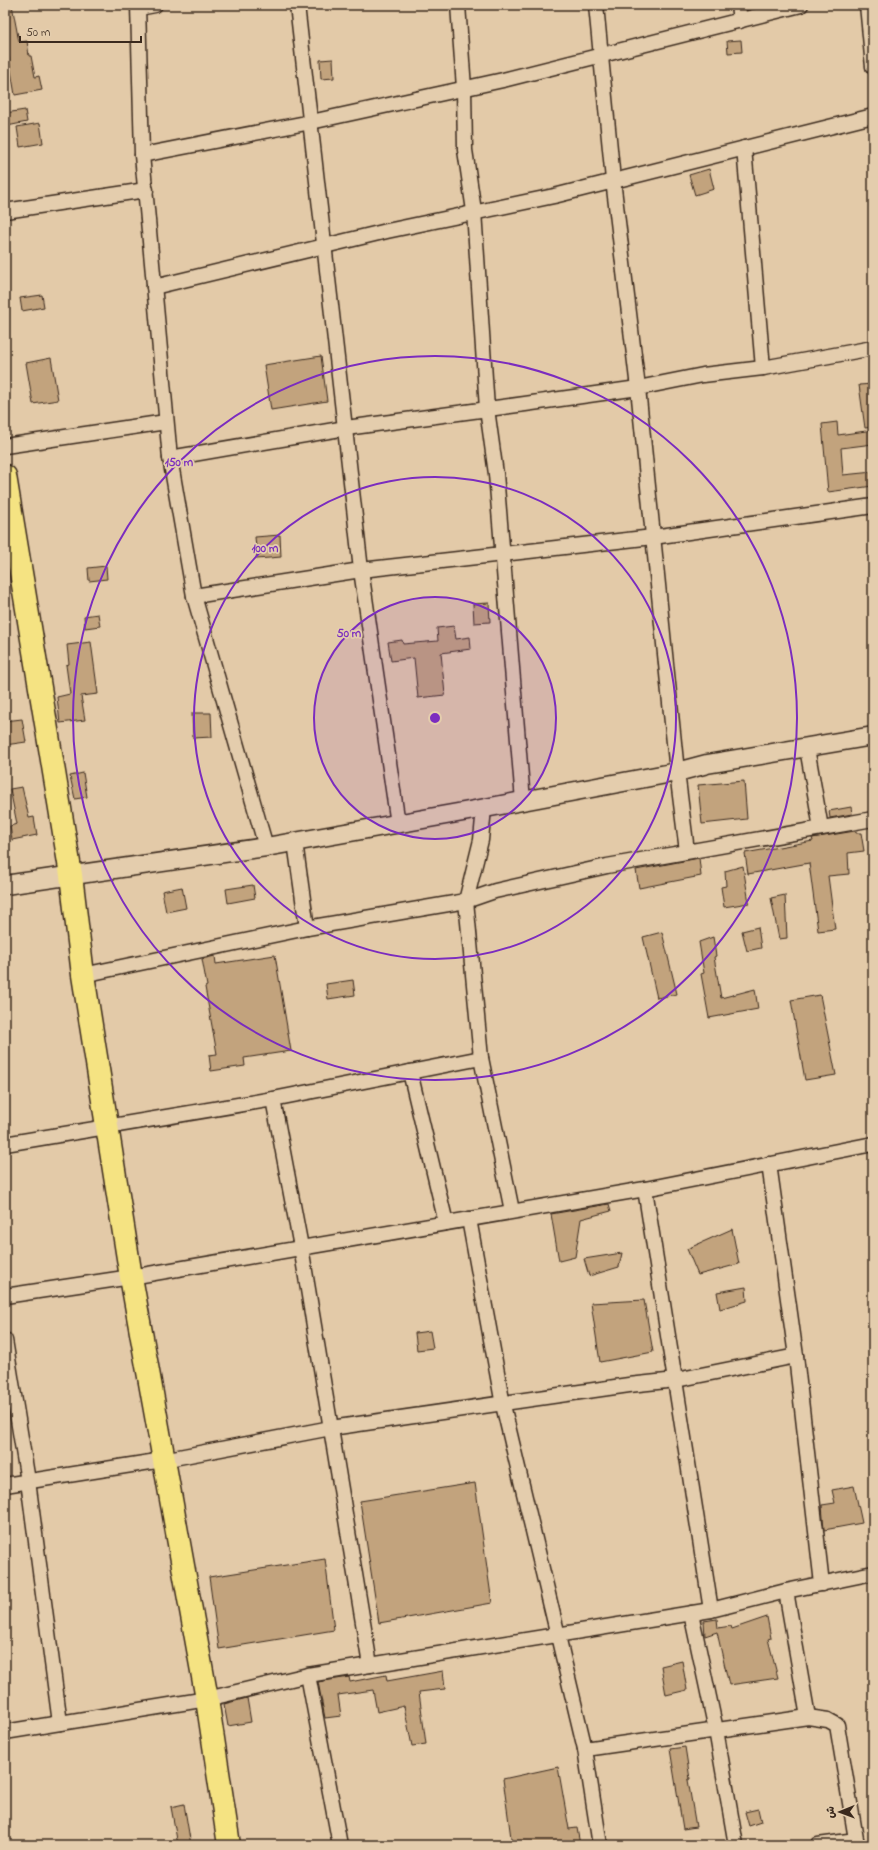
<svg xmlns="http://www.w3.org/2000/svg" width="878" height="1850" font-family="'Indie Flower','Playpen Sans Arabic',sans-serif">
<rect width="100%" height="100%" fill="#e3caa8"/>
<filter id="ink" filterUnits="userSpaceOnUse"><feTurbulence type="fractalNoise" baseFrequency=".025" numOctaves="2"/><feDisplacementMap in="SourceGraphic" scale="8" xChannelSelector="R" yChannelSelector="G"/><feConvolveMatrix kernelMatrix="1 2 1 2 8 2 1 2 1" color-interpolation-filters="sRGB"/></filter>
<g filter="url(#ink)">
<!-- building -->
<g fill="#c2a37d" stroke="#3b2a1e">
<path d="M5 5H12L19 42 27 41 29 56H31L35 77 39 76 42 90 15 95 6 41H5Z"/>
<path d="M741 40 742 52 728 53 727 41Z"/>
<path d="M333 59 334 78 321 79 320 60Z"/>
<path d="M25 110 27 122 7 126 5 113Z"/>
<path d="M40 123 43 143 20 147 17 127Z"/>
<path d="M709 169 714 189 695 195 689 175Z"/>
<path d="M42 295 44 307 22 311 20 298Z"/>
<path d="M321 356 327 401 271 410 264 365Z"/>
<path d="M51 358 58 400 33 404 26 363Z"/>
<path d="M873 384V427L865 428 859 385Z"/>
<path d="M837 422 838 435 873 430V444L841 448 843 475 873 472V486L828 492 822 424Z"/>
<path d="M280 535 281 557 257 559 255 537Z"/>
<path d="M106 566 107 579 89 581 88 568Z"/>
<path d="M489 603 490 622 474 623 473 604Z"/>
<path d="M98 614 100 626 85 628 84 616Z"/>
<path d="M454 626 456 639 470 637 471 649 441 653 445 695 418 698 414 658 391 661 388 642 402 640 403 644 438 641 437 628Z"/>
<path d="M91 642 98 694 81 696 85 720 60 723 57 697 70 694 66 665 69 664 67 645Z"/>
<path d="M192 713H211L212 737 193 738Z"/>
<path d="M22 719 26 742 5 745V721Z"/>
<path d="M83 773 87 797 75 799 70 776Z"/>
<path d="M744 781 747 819 702 824 698 785Z"/>
<path d="M22 787 29 818 34 817 37 835 12 840 10 826 17 824 10 789Z"/>
<path d="M851 807 852 814 830 818 829 811Z"/>
<path d="M855 831 856 833H861L864 851 848 853 849 874 828 876 835 929 818 931 809 863 748 874 745 853 813 841 812 838Z"/>
<path d="M699 858 701 876 639 888 636 870Z"/>
<path d="M743 866 749 903 724 907 721 887 726 886 725 871Z"/>
<path d="M253 885 255 898 228 903 226 889Z"/>
<path d="M182 887 186 908 166 912 162 891Z"/>
<path d="M785 895 787 938 779 939 771 898Z"/>
<path d="M758 927 761 948 747 951 742 931Z"/>
<path d="M662 932 677 994 657 998 643 937Z"/>
<path d="M713 937 716 956 714 957 721 998 755 989 758 1009 709 1018 701 974 704 973 699 942Z"/>
<path d="M275 955 291 1051 244 1058 245 1066 211 1071 209 1055 217 1054 205 987 207 986 202 959 215 956 216 964Z"/>
<path d="M353 980 355 995 328 999 326 984Z"/>
<path d="M820 995 836 1075 805 1080 791 1000Z"/>
<path d="M609 1204 611 1211 581 1219 575 1257 559 1261 551 1214Z"/>
<path d="M732 1229 739 1264 698 1275 687 1249Z"/>
<path d="M622 1253 619 1267 589 1276 584 1259Z"/>
<path d="M746 1287 747 1301 720 1309 717 1292Z"/>
<path d="M644 1300 653 1352 600 1362 591 1303Z"/>
<path d="M430 1331 433 1348 417 1350 415 1333Z"/>
<path d="M475 1483 492 1603 379 1623 360 1501Z"/>
<path d="M854 1486 862 1523 824 1530 822 1505 835 1503 832 1490Z"/>
<path d="M325 1559 334 1630 219 1649 209 1577Z"/>
<path d="M767 1617 771 1638 768 1639 778 1678 729 1685 717 1632 705 1636 704 1621 717 1619 718 1628 731 1626 732 1629Z"/>
<path d="M682 1661 687 1690 666 1695 661 1666Z"/>
<path d="M443 1671 445 1689 419 1692 426 1744 412 1746 404 1706 377 1712 373 1690 338 1695 341 1716 325 1718 318 1682 349 1677 350 1682 386 1675 387 1681Z"/>
<path d="M247 1698 251 1722 228 1726 224 1704Z"/>
<path d="M685 1747 690 1779 688 1780 696 1827 683 1829 670 1749Z"/>
<path d="M558 1767 569 1829 577 1828 580 1845H512L503 1779Z"/>
<path d="M184 1804 191 1845H178L171 1807Z"/>
<path d="M758 1809 761 1822 749 1826 745 1812Z"/>
</g>
<g fill="none" stroke-linecap="round" stroke-linejoin="round">
<!-- minor casing -->
<g stroke="#3b2a1e" stroke-width="17">
<g id="minor">
<path d="M138 5 142 155 170 458 194 596 266 847"/>
<path d="M297 5 361 570 398 824"/>
<path d="M458 5 464 88 465 150 474 211 487 409 496 474 523 801"/>
<path d="M596 5 613 180 638 388 677 772 687 851"/>
<path d="M738 5 740 21"/>
<path d="M867 5 873 67"/>
<path d="M139 8 155 5"/>
<path d="M744 148 763 368"/>
<path d="M142 155 311 122 503 80 801 5"/>
<path d="M5 211 146 190"/>
<path d="M154 287 387 231 554 196 873 116"/>
<path d="M5 446 166 422"/>
<path d="M170 458 346 428 525 404 638 388 703 375 763 368 873 348"/>
<path d="M194 596 361 570 653 537 873 506"/>
<path d="M807 748 821 828"/>
<path d="M484 808 481 840 466 901 481 1058 512 1211"/>
<path d="M295 842 307 928"/>
<path d="M83 975 307 928 466 901 495 891 607 866 873 819"/>
<path d="M410 1072 446 1223"/>
<path d="M273 1099 301 1247 370 1665"/>
<path d="M5 1144 273 1099 481 1058"/>
<path d="M769 1164 796 1356 822 1584"/>
<path d="M645 1189 711 1610"/>
<path d="M469 1219 503 1405 585 1749 600 1845"/>
<path d="M5 1296 131 1277 645 1189 873 1144"/>
<path d="M5 1340 28 1481 60 1723"/>
<path d="M5 1485 163 1460 331 1428 629 1385 676 1380 796 1356"/>
<path d="M786 1591 808 1717"/>
<path d="M691 1613 716 1730 736 1845"/>
<path d="M308 1675 340 1845"/>
<path d="M5 1732 207 1699 308 1675 711 1610 786 1591 873 1573"/>
<path d="M585 1749 808 1717 828 1720 837 1725 857 1845"/>
<path d="M818 1845 856 1840"/>
</g>
</g>
<!-- tertiary casing -->
<g stroke="#3b2a1e" stroke-width="21">
<path id="tertiary" d="M5 885 266 847 480 809 677 772 707 764 873 736"/>
</g>
<!-- trunk casing -->
<g stroke="#3b2a1e" stroke-width="25">
<path id="trunk" d="M5 476 71 875 83 975 131 1277 207 1699 229 1845"/>
</g>
<!-- minor -->
<use href="#minor" stroke="#e4cdad" stroke-width="14"/>
<!-- tertiary -->
<use href="#tertiary" stroke="#e4cdad" stroke-width="18"/>
<!-- trunk -->
<use href="#trunk" stroke="#f5e382" stroke-width="22"/>
</g>
</g>
<!-- distance rings -->
<circle cx="435" cy="718" r="121" fill="#7b2cbf" fill-opacity=".12"/>
<g fill="none" stroke="#7b2cbf" stroke-width="2">
<circle cx="435" cy="718" r="121"/>
<circle cx="435" cy="718" r="241"/>
<circle cx="435" cy="718" r="362"/>
</g>
<circle cx="435" cy="718" r="6" fill="#7b2cbf" stroke="#e4cdad" stroke-width="2"/>
<g font-size="12" text-anchor="middle" font-weight="bold" fill="#7b2cbf" stroke="#e4cdad" stroke-width="3.5" stroke-linejoin="round" paint-order="stroke">
<text x="179" y="466">150 m</text>
<text x="265" y="552">100 m</text>
<text x="349" y="637">50 m</text>
</g>
<!-- margin -->
<rect width="878" height="1850" fill="none" stroke="#e4cdad" stroke-width="20"/>
<rect x="10" y="10" width="858" height="1830" fill="none" stroke="#3b2a1e" stroke-width="1.5" filter="url(#ink)"/>
<!-- north arrow -->
<g transform="translate(840 1812) rotate(269)" stroke="#e4cdad" stroke-width="3" paint-order="stroke">
<path d="M0-3L7 15L0 10L-7 15Z" fill="#3b2a1e"/>
<text y="-6" font-size="11" font-weight="bold" text-anchor="middle" fill="#3b2a1e">ش</text>
</g>
<!-- scale -->
<path d="M20 36v6h121v-6" fill="none" stroke="#3b2a1e" stroke-width="2"/>
<text x="26" y="36" font-size="12" fill="#3b2a1e" stroke="#e4cdad" stroke-width="3" paint-order="stroke">50 m</text>
</svg>
